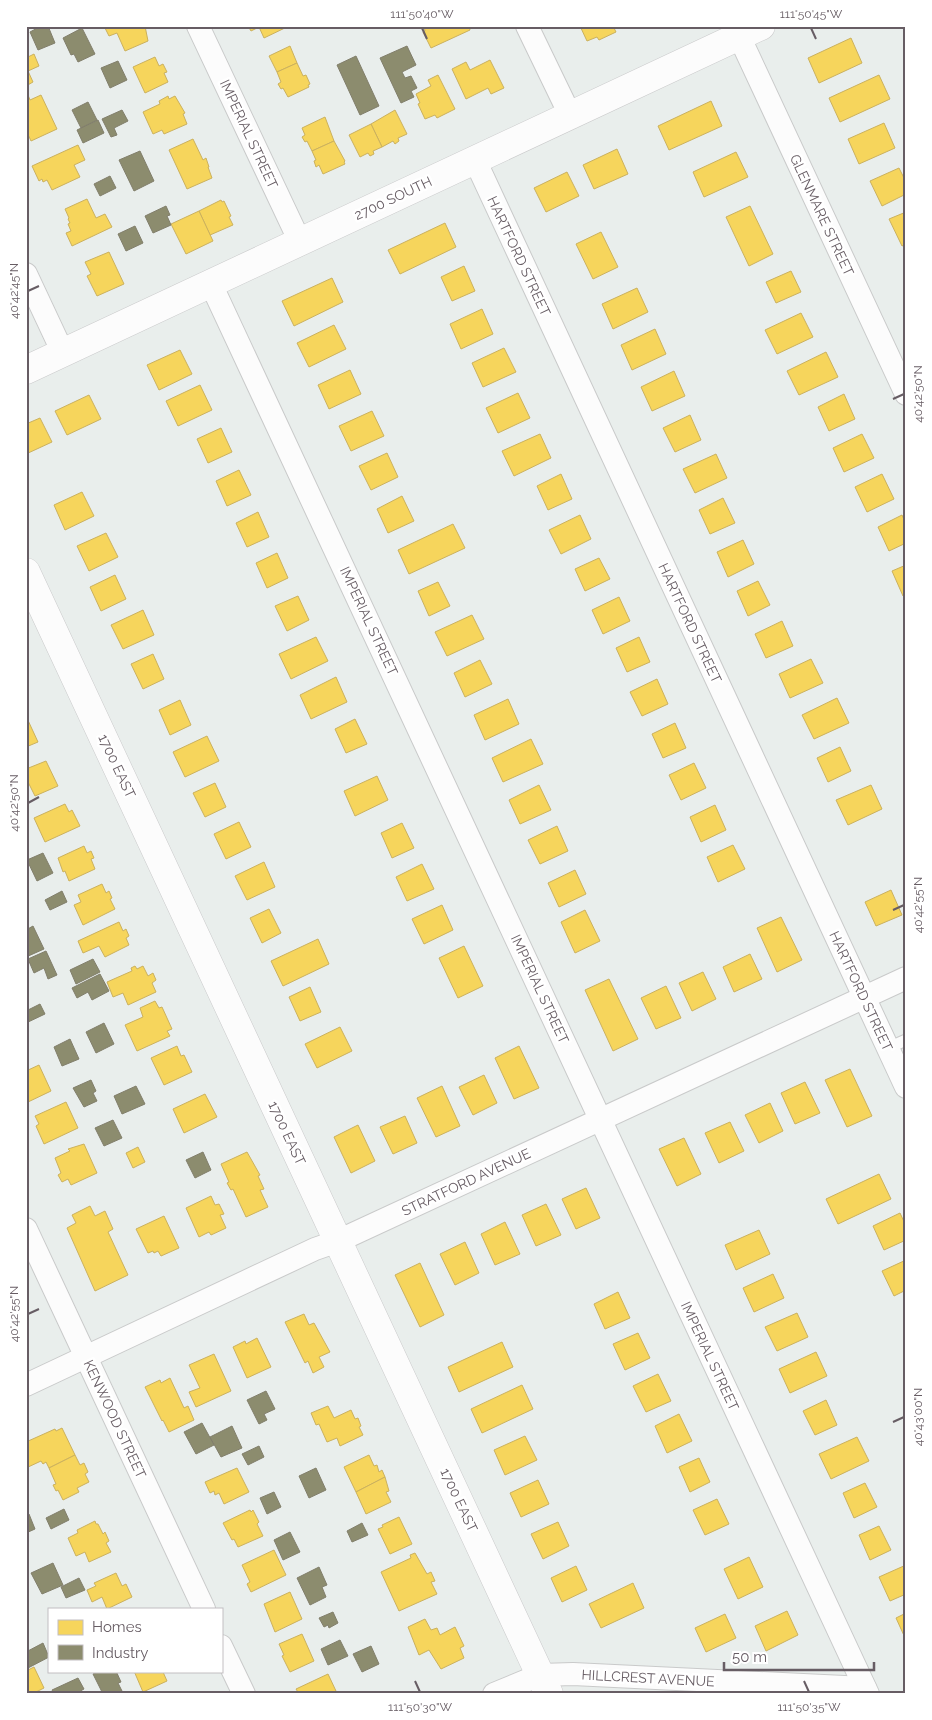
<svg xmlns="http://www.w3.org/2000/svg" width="932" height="1720" font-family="Raleway,sans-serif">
<rect width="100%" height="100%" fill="#e9eeec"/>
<!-- homes -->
<g fill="#f6d55c" stroke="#cbb15e">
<path d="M109 26H145L148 41 125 51 117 33 109 36 105 28Z"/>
<path d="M248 26H289L264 38 259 27 251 31Z"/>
<path d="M469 26 470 30 431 48 423 32 425 31 424 26Z"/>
<path d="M580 26H613L616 32 599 40 597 37 587 41Z"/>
<path d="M851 38 862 63 819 83 808 58Z"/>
<path d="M290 46 297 63 277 72 269 56Z"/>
<path d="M34 54 39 66 28 71 33 82 26 86V58Z"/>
<path d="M155 57 159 66 163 64 167 72 164 73 168 82 145 93 133 67Z"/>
<path d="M490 60 504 88 491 94 488 88 466 99 452 69 466 62 470 70Z"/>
<path d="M297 63 303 76 306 75 310 84 308 85 309 87 288 97 283 88 281 89 278 84 281 82 277 72Z"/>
<path d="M438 75 455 109 437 118 435 115 425 119 418 104 420 103 416 94 431 86 428 80Z"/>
<path d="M879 75 890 99 840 122 829 98Z"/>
<path d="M28 95 30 100 41 95 57 129 31 141 26 130V96Z"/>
<path d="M168 96 169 99 175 96 185 113 183 114 187 124 164 134 162 130 153 134 143 112 160 104 159 101Z"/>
<path d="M711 101 722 126 669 150 658 126Z"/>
<path d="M395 110 407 134 398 138 399 141 395 144 393 141 382 147 371 124Z"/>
<path d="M325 117 334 141 312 151 307 141 305 142 302 137 305 135 302 128Z"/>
<path d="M884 123 895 148 859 164 848 139Z"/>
<path d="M371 124 382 147 373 151 374 154 370 156 368 153 360 157 349 135Z"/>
<path d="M193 139 203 160 206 158 209 167H208L212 178 187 189 169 150Z"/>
<path d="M334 141 345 161 344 162 345 164 323 174 319 165 316 167 314 161 316 160 312 151Z"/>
<path d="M78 145 85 160 74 165 80 177 52 190 47 180 43 182 42 179 39 181 32 166Z"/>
<path d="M617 149 628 174 594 189 583 165Z"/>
<path d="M736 152 748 177 704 197 693 172Z"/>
<path d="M899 168 906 182V194L882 206 870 181Z"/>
<path d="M567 172 579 196 546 212 534 188Z"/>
<path d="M87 199 96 218 105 214 112 227 72 246 66 233 71 231 68 224 70 223 68 219 69 218 65 209Z"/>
<path d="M221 200 222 202 224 201 231 216 229 217 233 225 210 235 199 211Z"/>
<path d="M750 206 773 254 749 266 726 217Z"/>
<path d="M199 211 213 241 186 254 171 224Z"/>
<path d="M906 212V244L902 246 889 219Z"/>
<path d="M445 223 456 247 400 274 388 250Z"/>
<path d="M601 232 618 267 593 279 576 244Z"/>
<path d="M109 252 124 284 97 296 87 276 91 274 85 262Z"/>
<path d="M464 266 475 291 452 301 441 277Z"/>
<path d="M791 271 801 292 776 303 766 282Z"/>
<path d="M332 278 343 302 294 326 282 301Z"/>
<path d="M637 288 648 312 613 329 602 304Z"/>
<path d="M482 309 493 334 461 349 450 324Z"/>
<path d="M801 313 813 337 777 354 765 330Z"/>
<path d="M334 325 346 349 309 367 297 343Z"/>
<path d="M655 329 666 354 632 370 621 345Z"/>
<path d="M504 348 516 372 483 387 472 363Z"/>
<path d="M180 350 192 374 159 390 147 365Z"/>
<path d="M826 352 838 377 799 395 787 371Z"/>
<path d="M350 370 361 394 329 409 318 385Z"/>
<path d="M674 371 685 396 652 411 641 387Z"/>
<path d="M200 385 212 410 178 426 166 401Z"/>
<path d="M518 393 530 418 498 433 486 408Z"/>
<path d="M844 394 855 419 829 431 818 407Z"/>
<path d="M89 395 101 419 67 435 55 411Z"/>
<path d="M372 411 384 436 351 451 339 426Z"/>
<path d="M690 415 701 440 675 452 663 428Z"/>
<path d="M40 418 52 442 26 454V424Z"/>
<path d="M221 428 232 452 208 463 197 439Z"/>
<path d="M540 434 551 458 514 476 502 451Z"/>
<path d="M862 434 874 458 844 472 833 448Z"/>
<path d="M387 453 398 477 371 490 359 466Z"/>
<path d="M716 454 727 478 695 493 683 469Z"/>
<path d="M239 470 251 495 227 506 216 481Z"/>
<path d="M561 474 572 499 548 510 537 486Z"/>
<path d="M882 474 894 499 867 512 855 487Z"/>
<path d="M82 492 94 516 65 530 54 505Z"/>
<path d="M402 496 414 521 388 533 377 509Z"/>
<path d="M723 498 735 523 710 534 699 510Z"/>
<path d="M258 512 269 537 247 547 236 523Z"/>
<path d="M580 515 591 539 561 554 549 530Z"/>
<path d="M902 515 906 524V543L889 551 878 527Z"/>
<path d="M453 524 465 548 409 574 398 550Z"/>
<path d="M106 533 118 557 89 571 77 546Z"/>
<path d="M743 540 754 564 728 577 717 552Z"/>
<path d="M277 553 288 578 267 588 256 563Z"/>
<path d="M599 558 610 579 585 591 575 569Z"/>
<path d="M906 565V595L903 596 892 571Z"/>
<path d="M115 575 126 599 101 611 90 587Z"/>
<path d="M758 581 770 605 748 616 737 591Z"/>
<path d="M438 582 450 606 429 616 418 591Z"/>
<path d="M298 596 309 620 287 631 275 606Z"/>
<path d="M619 597 630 621 603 634 592 610Z"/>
<path d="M143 610 154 635 123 649 111 625Z"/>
<path d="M472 615 484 639 447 656 435 632Z"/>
<path d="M782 621 793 646 766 658 755 634Z"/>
<path d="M316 637 328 661 291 679 279 654Z"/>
<path d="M639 637 650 662 627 672 616 648Z"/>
<path d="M153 654 164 679 143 689 131 664Z"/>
<path d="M811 659 823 683 790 698 779 674Z"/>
<path d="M480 660 492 684 465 697 454 673Z"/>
<path d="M336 677 347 702 311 719 300 695Z"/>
<path d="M657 679 668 704 642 716 630 692Z"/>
<path d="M837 698 849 723 814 739 802 715Z"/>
<path d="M508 699 519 724 485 740 474 715Z"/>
<path d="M180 700 191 725 170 735 159 710Z"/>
<path d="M26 716 38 742 26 747Z"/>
<path d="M355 719 367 744 346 753 335 729Z"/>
<path d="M675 723 686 748 663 758 652 734Z"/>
<path d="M207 736 219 761 185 777 173 752Z"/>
<path d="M531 739 543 764 503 782 492 758Z"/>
<path d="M840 747 851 771 828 782 817 758Z"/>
<path d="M46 761 58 786 35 796 26 778V769Z"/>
<path d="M694 763 706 788 681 800 669 775Z"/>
<path d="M377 776 388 800 355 816 344 791Z"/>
<path d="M215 783 226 807 205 817 193 793Z"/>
<path d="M539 785 551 810 520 824 509 800Z"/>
<path d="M871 785 882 809 848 825 836 800Z"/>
<path d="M65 804 69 812 72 810 80 826 45 842 34 818Z"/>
<path d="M715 805 726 830 701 842 690 817Z"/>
<path d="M239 822 251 847 226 859 214 834Z"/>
<path d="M402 823 414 848 392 858 381 833Z"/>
<path d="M557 826 568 851 540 864 528 840Z"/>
<path d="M733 845 745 869 718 882 707 857Z"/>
<path d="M84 846 87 853 91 851 94 858 91 859 95 869 69 881 65 871 63 872 58 858Z"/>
<path d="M264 862 275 887 247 900 235 876Z"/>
<path d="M422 864 434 889 407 901 396 877Z"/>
<path d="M575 870 586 894 559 907 548 883Z"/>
<path d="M102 884 106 893 109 891 112 898 110 899 115 909 83 925 74 905 81 902 78 895Z"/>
<path d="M891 890 902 915 876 926 865 902Z"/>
<path d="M442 905 453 930 424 944 412 919Z"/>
<path d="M269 909 281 933 262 943 250 918Z"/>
<path d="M585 910 600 941 575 953 561 922Z"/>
<path d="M781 917 802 960 777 972 757 928Z"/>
<path d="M119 922 123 931 126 929 129 936 126 938 129 945 105 957 99 946 83 953 78 941Z"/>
<path d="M318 939 329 964 283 986 271 961Z"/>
<path d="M464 946 483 986 458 998 439 958Z"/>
<path d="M750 954 762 979 734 992 723 967Z"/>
<path d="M135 966 137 969 143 966 148 976 153 973 156 980 152 983 156 992 128 1005 123 993 113 997 107 982 132 971 131 968Z"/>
<path d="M703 972 716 999 692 1011 679 983Z"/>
<path d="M609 979 638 1039 613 1051 585 990Z"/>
<path d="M666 986 681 1018 656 1029 641 998Z"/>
<path d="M310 987 321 1012 300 1021 289 997Z"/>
<path d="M155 1001 159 1008 162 1007 172 1029 167 1031 170 1036 137 1051 125 1025 143 1017 140 1008Z"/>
<path d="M340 1027 352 1051 317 1068 305 1044Z"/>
<path d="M177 1046 181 1056 184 1055 192 1072 164 1085 151 1058Z"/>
<path d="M519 1046 539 1088 514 1099 495 1058Z"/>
<path d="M39 1065 51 1091 28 1102 26 1098V1071Z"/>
<path d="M850 1069 872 1116 847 1127 825 1080Z"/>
<path d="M484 1075 497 1103 473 1115 459 1087Z"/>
<path d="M805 1082 820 1113 795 1124 781 1093Z"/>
<path d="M442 1086 460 1126 436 1137 417 1098Z"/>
<path d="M205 1094 217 1117 184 1133 173 1109Z"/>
<path d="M66 1102 78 1128 44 1144 36 1126 39 1124 35 1116Z"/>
<path d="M770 1103 783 1131 759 1143 745 1115Z"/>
<path d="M405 1116 417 1143 393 1154 380 1127Z"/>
<path d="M730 1122 744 1151 719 1163 705 1133Z"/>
<path d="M358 1125 375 1161 351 1173 334 1137Z"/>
<path d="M684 1138 701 1174 677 1186 659 1149Z"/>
<path d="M84 1144 97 1173 71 1185 68 1179 62 1182 58 1175 61 1173 55 1158 70 1151 68 1149Z"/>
<path d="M138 1147 145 1162 133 1168 126 1153Z"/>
<path d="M247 1152 260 1175 258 1176 264 1189 260 1190 268 1207 246 1217 233 1189 231 1190 227 1183 229 1182 221 1164Z"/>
<path d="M879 1174 891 1199 838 1224 826 1199Z"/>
<path d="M586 1188 600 1218 576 1229 562 1199Z"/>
<path d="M211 1196 215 1205 219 1204 224 1214 220 1215 226 1228 211 1235 209 1232 199 1237 186 1208Z"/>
<path d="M546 1204 561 1235 536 1246 522 1215Z"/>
<path d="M90 1206 95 1216 105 1211 113 1229 108 1232 128 1275 95 1291 67 1228 76 1223 72 1215Z"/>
<path d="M900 1213 906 1226V1240L884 1250 873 1226Z"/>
<path d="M164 1216 179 1248 161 1256 158 1251 154 1253 153 1251 148 1253 136 1229Z"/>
<path d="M505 1222 520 1254 495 1265 481 1234Z"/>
<path d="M759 1230 770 1254 736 1270 725 1245Z"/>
<path d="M465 1242 479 1273 455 1285 440 1254Z"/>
<path d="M906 1260V1290L894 1296 882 1271Z"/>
<path d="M420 1263 444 1315 420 1327 395 1275Z"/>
<path d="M773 1274 784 1298 754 1312 743 1288Z"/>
<path d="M618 1292 630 1318 605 1329 594 1304Z"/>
<path d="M797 1313 808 1337 777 1351 765 1327Z"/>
<path d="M304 1314 309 1325 314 1323 330 1352 319 1357 324 1367 313 1373 308 1361 305 1363 285 1322Z"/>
<path d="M638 1333 650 1358 625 1370 613 1344Z"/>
<path d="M257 1338 271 1367 247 1378 233 1347 245 1341 246 1344Z"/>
<path d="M502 1342 513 1367 459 1392 448 1367Z"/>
<path d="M816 1352 827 1376 790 1393 779 1369Z"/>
<path d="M214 1354 231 1391 196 1407 189 1392 200 1388 189 1365Z"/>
<path d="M658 1374 671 1401 646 1412 633 1386Z"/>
<path d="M170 1378 184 1408 188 1406 194 1420 169 1432 163 1420 162 1421 145 1387 160 1380 161 1383Z"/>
<path d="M522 1385 533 1409 482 1433 471 1409Z"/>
<path d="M826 1400 837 1425 815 1435 803 1411Z"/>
<path d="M328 1406 334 1418 351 1410 355 1419 358 1418 361 1426 359 1427 363 1435 340 1446 337 1438 327 1442 319 1424 316 1425 311 1413Z"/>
<path d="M679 1414 692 1441 667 1453 655 1426Z"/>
<path d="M62 1428 75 1455 49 1468 46 1462 43 1464 41 1461 26 1468V1442L55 1429 56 1431Z"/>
<path d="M525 1436 537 1460 505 1475 494 1450Z"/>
<path d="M857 1437 869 1461 831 1479 819 1454Z"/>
<path d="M75 1455 80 1465 84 1463 88 1472 85 1474 89 1482 77 1488 79 1492 63 1500 58 1490 56 1491 53 1485 56 1484 49 1468Z"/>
<path d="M369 1455 374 1466 377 1465 379 1472 382 1470 385 1477 356 1492 344 1467Z"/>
<path d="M699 1458 710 1482 690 1492 679 1467Z"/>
<path d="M237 1468 249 1492 224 1504 219 1493 215 1495 214 1491 210 1493 205 1482Z"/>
<path d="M385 1477 389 1491 386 1492 391 1502 366 1514 356 1492Z"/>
<path d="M538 1480 549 1504 521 1517 510 1493Z"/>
<path d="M865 1483 877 1507 854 1518 843 1493Z"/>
<path d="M717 1499 729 1524 705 1535 693 1510Z"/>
<path d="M250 1510 251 1512 253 1510 259 1522 257 1524 263 1536 238 1547 234 1539 232 1540 223 1523Z"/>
<path d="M399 1517 412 1544 390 1554 378 1529 383 1527 382 1525Z"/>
<path d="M95 1521 96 1524H98L103 1534 105 1532 109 1541 106 1543 111 1552 89 1562 85 1552 76 1556 68 1538 78 1533 77 1530Z"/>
<path d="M558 1522 569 1546 543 1559 531 1534Z"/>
<path d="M879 1526 891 1550 870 1560 859 1535Z"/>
<path d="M274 1550 286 1575 251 1592 247 1584 250 1582 242 1565Z"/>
<path d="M415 1553 427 1574 431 1572 435 1581 431 1582 437 1594 399 1611 381 1572 411 1558 410 1555Z"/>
<path d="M749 1557 763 1587 738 1599 724 1569Z"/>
<path d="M906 1565V1594L890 1601 879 1577Z"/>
<path d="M576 1566 587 1590 562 1602 551 1578Z"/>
<path d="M116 1573 122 1586 126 1584 132 1597 107 1609 102 1597 92 1602 87 1590 96 1586 94 1583Z"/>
<path d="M633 1583 644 1608 601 1628 589 1604Z"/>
<path d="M290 1592 302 1619 275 1632 264 1604Z"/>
<path d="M787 1611 798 1635 766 1651 755 1626Z"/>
<path d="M906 1613V1640L896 1618Z"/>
<path d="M725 1614 736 1638 706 1652 695 1628Z"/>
<path d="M425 1619 431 1630 437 1628 440 1635 455 1627 464 1646 460 1648 464 1658 441 1669 429 1650 419 1655 408 1627Z"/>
<path d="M302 1634 314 1661 290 1672 282 1656 284 1655 279 1644Z"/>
<path d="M26 1667 28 1670 34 1667 44 1688 32 1694H26Z"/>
<path d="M134 1671H165L163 1672 167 1681 143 1692Z"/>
<path d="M328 1674 336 1691 333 1692V1694H299L296 1689Z"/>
</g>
<!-- industry -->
<g fill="#8c8c6e" stroke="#817e6b">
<path d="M41 26H48L55 43 38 50 30 32Z"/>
<path d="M82 28 95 54 78 62 74 54 71 55 63 38Z"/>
<path d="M407 46 416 65 402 72 405 78 411 76 417 88 411 91 414 97 401 103 380 58Z"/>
<path d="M356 56 379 106 360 115 337 65Z"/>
<path d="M118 61 127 80 110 88 101 68Z"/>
<path d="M88 102 97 120 81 128 72 110Z"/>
<path d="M122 110 128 121 114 128 117 135 111 137 102 119Z"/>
<path d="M98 120 104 133 83 143 77 130Z"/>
<path d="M140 151 154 181 134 191 119 160Z"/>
<path d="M110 176 116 188 100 196 94 184Z"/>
<path d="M166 206 170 215 167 216 171 225 153 233 145 216Z"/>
<path d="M135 226 143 243 126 251 118 234Z"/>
<path d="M43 853 53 873 37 881 27 860Z"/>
<path d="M62 891 67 902 50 910 45 900Z"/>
<path d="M33 926 44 949 26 957V930Z"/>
<path d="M46 951 57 975 48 979 44 968 34 973 28 959Z"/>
<path d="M93 959 100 972 76 984 70 970Z"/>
<path d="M100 974 109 991 92 1000 88 992 77 998 72 988Z"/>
<path d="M40 1004 45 1014 26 1023V1011Z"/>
<path d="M104 1023 114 1044 96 1053 86 1032Z"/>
<path d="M70 1039 79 1059 62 1066 54 1047Z"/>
<path d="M91 1080 96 1091 93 1093 97 1101 84 1107 73 1088Z"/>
<path d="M136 1086 145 1104 122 1114 114 1096Z"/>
<path d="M113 1120 122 1138 104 1146 95 1128Z"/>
<path d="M203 1152 211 1170 195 1178 186 1160Z"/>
<path d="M266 1391 275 1409 264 1414 267 1420 259 1424 247 1400Z"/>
<path d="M202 1423 214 1445 196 1454 184 1432Z"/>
<path d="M232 1426 242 1448 221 1457 210 1437Z"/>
<path d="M259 1446 264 1457 248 1465 242 1454Z"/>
<path d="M316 1468 326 1490 309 1498 299 1476Z"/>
<path d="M274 1492 281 1507 267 1514 260 1498Z"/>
<path d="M64 1509 69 1520 51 1529 46 1518Z"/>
<path d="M29 1514 35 1529 26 1533V1515Z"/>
<path d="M362 1523 368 1535 352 1542 347 1531Z"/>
<path d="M290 1532 300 1552 283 1560 274 1540Z"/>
<path d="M53 1563 63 1585 42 1594 31 1573Z"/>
<path d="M319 1567 327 1585 322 1587 326 1597 310 1605 297 1578Z"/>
<path d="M79 1578 85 1590 66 1598 61 1587Z"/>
<path d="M333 1612 338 1623 329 1628 328 1625 324 1627 319 1618Z"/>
<path d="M340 1640 348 1656 328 1665 321 1649Z"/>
<path d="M43 1643 49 1657 28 1668 26 1652Z"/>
<path d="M371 1646 379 1664 362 1672 353 1654Z"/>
<path d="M99 1671H116L121 1682 118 1683 122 1691 116 1694H103L93 1674Z"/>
<path d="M78 1678 84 1689 75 1694H54L52 1690Z"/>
</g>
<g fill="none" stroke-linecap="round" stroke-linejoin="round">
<!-- lane casing -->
<g stroke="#c9caca" stroke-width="13">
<path id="lane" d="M888 1048 906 1040"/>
</g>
<!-- street casing -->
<g stroke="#c9caca" stroke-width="24">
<g id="street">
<path d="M198 26 300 242"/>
<path d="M527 26 570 115"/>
<path d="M739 36 906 394"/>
<path d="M475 160 906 1087"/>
<path d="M26 274 63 353"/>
<path d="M211 284 868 1694"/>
<path d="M26 1229 204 1609"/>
<path d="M26 1385 315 1249 338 1241 906 978"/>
<path d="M221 1646 244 1694"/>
<path d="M494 1694 540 1675 573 1674 865 1688"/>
</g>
</g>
<!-- secondary casing -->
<g stroke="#cacacb" stroke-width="29">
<g id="secondary">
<path d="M26 370 761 26"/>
<path d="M26 572 549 1694"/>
</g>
</g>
<!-- lane -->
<use href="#lane" stroke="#fcfcfc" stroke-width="11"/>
<!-- street -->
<use href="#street" stroke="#fcfcfc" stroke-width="22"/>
<!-- secondary -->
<use href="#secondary" stroke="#fcfcfc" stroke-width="28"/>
</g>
<!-- ticks -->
<path fill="none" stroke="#675d64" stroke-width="2" d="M422 28 427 39M811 28 816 39M28 291 39 286M893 399 904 394M28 803 39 797M893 910 904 905M28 1314 39 1309M893 1422 904 1417M415 1681 420 1692M804 1681 809 1692"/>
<g text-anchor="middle" stroke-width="5" stroke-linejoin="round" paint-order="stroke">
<!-- street labels -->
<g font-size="14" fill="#675d64" stroke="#fff">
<text transform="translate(249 134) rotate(65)" y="5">IMPERIAL STREET</text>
<text transform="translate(393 198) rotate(-25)" y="5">2700 SOUTH</text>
<text transform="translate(822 215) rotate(65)" y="5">GLENMARE STREET</text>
<text transform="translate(519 256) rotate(65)" y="5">HARTFORD STREET</text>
<text transform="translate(369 621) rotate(65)" y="5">IMPERIAL STREET</text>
<text transform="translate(690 623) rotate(65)" y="5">HARTFORD STREET</text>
<text transform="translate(117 766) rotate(65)" y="5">1700 EAST</text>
<text transform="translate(540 989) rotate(65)" y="5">IMPERIAL STREET</text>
<text transform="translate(861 991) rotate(65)" y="5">HARTFORD STREET</text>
<text transform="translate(287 1133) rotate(65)" y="5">1700 EAST</text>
<text transform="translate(466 1182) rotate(-25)" y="5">STRATFORD AVENUE</text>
<text transform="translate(710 1356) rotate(65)" y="5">IMPERIAL STREET</text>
<text transform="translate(115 1419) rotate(65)" y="5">KENWOOD STREET</text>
<text transform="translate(459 1500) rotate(65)" y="5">1700 EAST</text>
<text transform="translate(648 1678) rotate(3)" y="5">HILLCREST AVENUE</text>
</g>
</g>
<!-- border -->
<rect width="932" height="1720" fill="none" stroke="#ffffff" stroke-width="55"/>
<!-- legend -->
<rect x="48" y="1608" width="175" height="65" fill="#ffffff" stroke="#c2bec1"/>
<rect x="58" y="1620" width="25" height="15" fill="#f6d55c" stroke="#c2bec1"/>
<text x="92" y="1632" font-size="15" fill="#675d64">Homes</text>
<rect x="58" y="1645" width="25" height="15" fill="#8c8c6e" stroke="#c2bec1"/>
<text x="92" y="1658" font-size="15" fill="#675d64">Industry</text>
<!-- scale -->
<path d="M724 1662v8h150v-8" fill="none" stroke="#675d64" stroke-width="2.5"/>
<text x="732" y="1662" font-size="15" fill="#675d64" stroke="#ffffff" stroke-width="4" paint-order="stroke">50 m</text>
<rect x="28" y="28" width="876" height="1664" fill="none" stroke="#675d64" stroke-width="2"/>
<g font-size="12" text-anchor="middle" fill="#675d64">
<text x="422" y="18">111°50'40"W</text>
<text x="811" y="18">111°50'45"W</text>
<text transform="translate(14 291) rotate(-90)" y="4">40°42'45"N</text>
<text transform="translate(918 394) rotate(-90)" y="4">40°42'50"N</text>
<text transform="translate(14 803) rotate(-90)" y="4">40°42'50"N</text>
<text transform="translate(918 905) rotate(-90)" y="4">40°42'55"N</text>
<text transform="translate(14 1314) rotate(-90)" y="4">40°42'55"N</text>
<text transform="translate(918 1417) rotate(-90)" y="4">40°43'00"N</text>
<text x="420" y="1711">111°50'30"W</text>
<text x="809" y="1711">111°50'35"W</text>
</g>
</svg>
